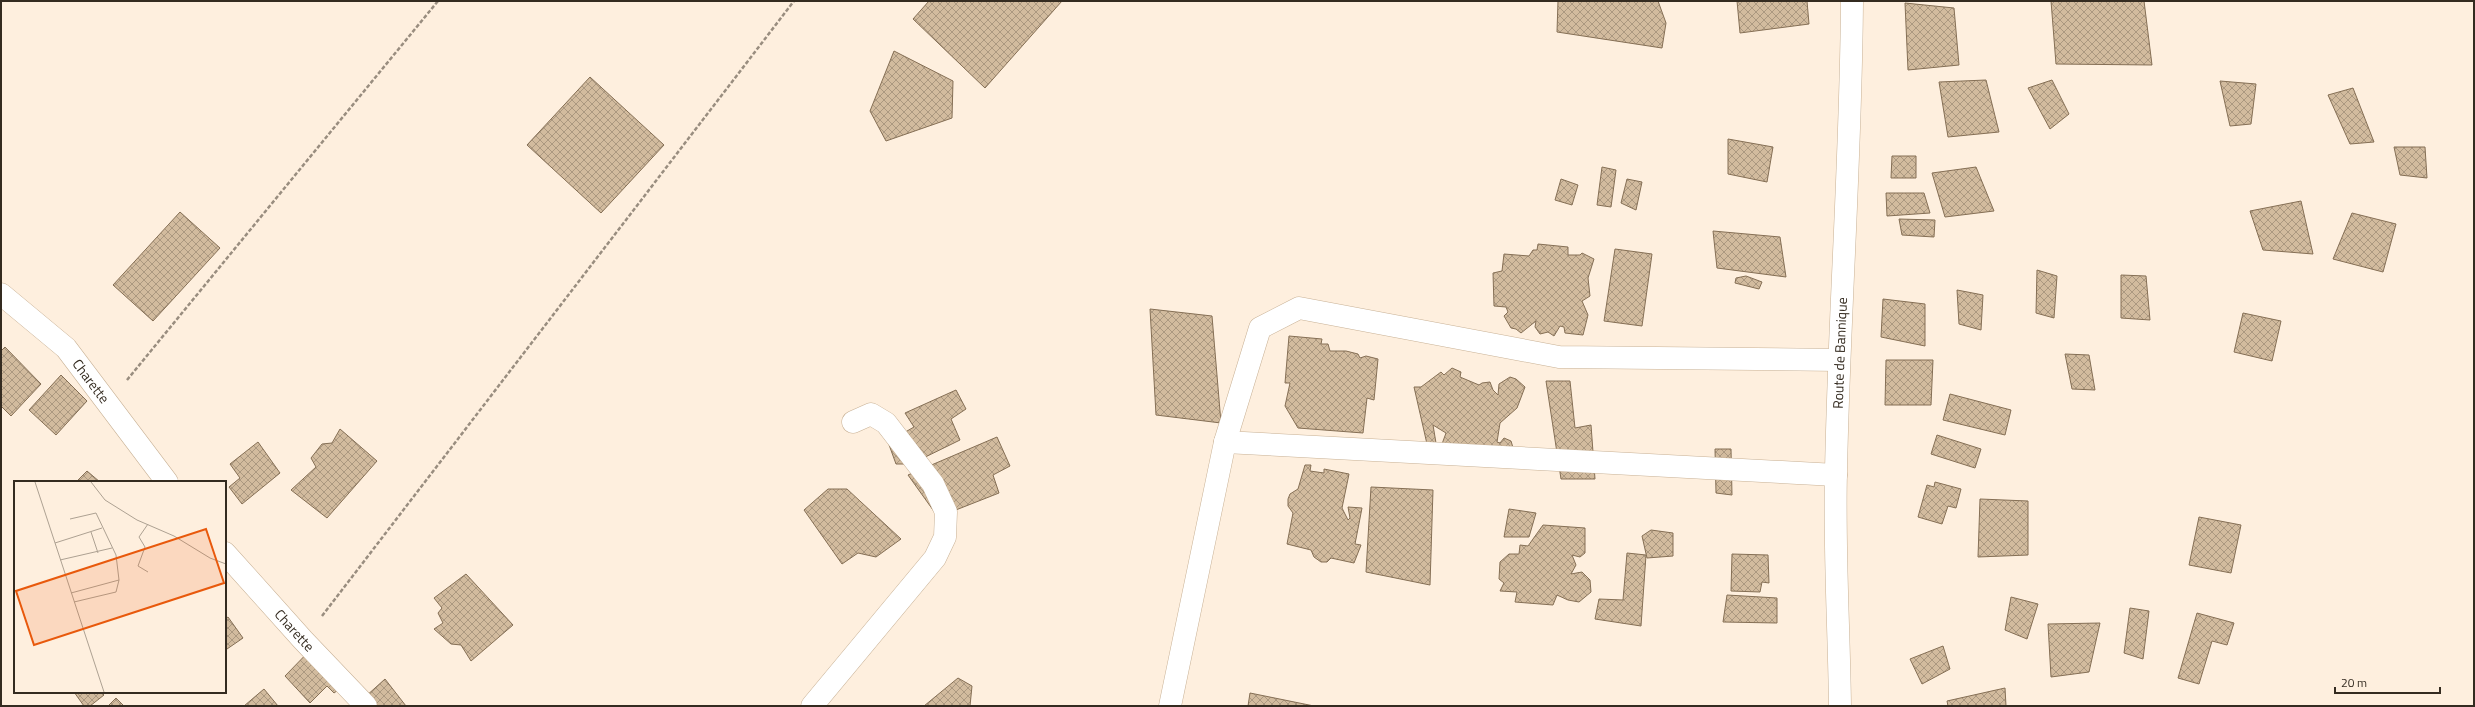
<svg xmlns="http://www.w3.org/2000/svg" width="2475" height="707" font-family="'Titillium Web',sans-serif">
<defs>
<pattern id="building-cross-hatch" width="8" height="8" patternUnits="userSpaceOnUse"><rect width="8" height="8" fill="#d2bb9e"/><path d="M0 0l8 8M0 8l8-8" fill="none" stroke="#ab9880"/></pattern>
</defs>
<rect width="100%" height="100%" fill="#feefde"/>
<!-- building -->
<g fill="url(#building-cross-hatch)" stroke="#856f55">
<path d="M929 1H1062L985 88 913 19Z"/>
<path d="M1558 1H1658L1666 23 1662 48 1557 32Z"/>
<path d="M1737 1H1807L1809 24 1740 33Z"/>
<path d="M2051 1H2144L2152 65 2056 64Z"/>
<path d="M1905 3 1954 8 1959 65 1908 70Z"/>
<path d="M894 51 953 81 952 118 886 141 870 111Z"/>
<path d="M590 77 664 145 601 213 527 145Z"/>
<path d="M1986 80 1999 132 1948 137 1939 82Z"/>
<path d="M2052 80 2069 114 2050 129 2028 88Z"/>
<path d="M2220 81 2256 84 2251 124 2230 126Z"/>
<path d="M2353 88 2374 142 2350 144 2328 95Z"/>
<path d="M1728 139 1773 147 1767 182 1728 174Z"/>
<path d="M2394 147H2425L2427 178 2400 175Z"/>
<path d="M1892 156H1916V178H1891Z"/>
<path d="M1602 167 1616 170 1611 207 1597 205Z"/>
<path d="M1976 167 1994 211 1945 217 1932 173Z"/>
<path d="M1561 179 1578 185 1572 205 1555 200Z"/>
<path d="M1627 179 1642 182 1636 210 1621 203Z"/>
<path d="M1886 193H1924L1930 213 1887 216Z"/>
<path d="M2301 201 2313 254 2263 250 2250 211Z"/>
<path d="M180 212 220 248 153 321 113 285Z"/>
<path d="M2352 213 2396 224 2383 272 2333 259Z"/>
<path d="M1899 219 1935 220 1934 237 1902 235Z"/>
<path d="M1713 231 1780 237 1786 277 1717 268Z"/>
<path d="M1538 244 1568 247V255H1580L1582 253 1594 259 1588 278 1590 296 1582 301 1588 315 1583 335 1565 333 1564 327 1560 326 1554 336 1548 332 1540 334 1535 327 1536 321 1521 333 1516 329 1511 328 1504 316 1508 312 1506 307 1494 306 1493 273 1502 271 1504 254 1529 256 1533 250H1537Z"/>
<path d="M1615 249 1652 254 1642 326 1604 321Z"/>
<path d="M2037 270 2057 276 2054 318 2036 313Z"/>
<path d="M2121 275 2146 276 2150 320 2121 318Z"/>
<path d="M1746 276 1762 282 1759 289 1735 283 1736 278Z"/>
<path d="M1957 290 1983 295 1981 330 1959 324Z"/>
<path d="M1883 299 1925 304V346L1881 337Z"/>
<path d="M1150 309 1212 316 1221 423 1156 415Z"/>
<path d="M2243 313 2281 321 2272 361 2234 352Z"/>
<path d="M1289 336 1322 339 1321 344H1328L1330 351H1346L1358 354 1360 358 1366 356 1378 359 1374 400 1367 398 1363 433 1298 428 1285 406 1290 383H1285Z"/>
<path d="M5 347 41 384 11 416 1 406V351Z"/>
<path d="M2065 354 2089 355 2095 390 2072 389Z"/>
<path d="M1886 360H1933L1931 405H1885Z"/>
<path d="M1452 368 1461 372 1460 377 1479 385 1482 383 1490 382 1493 390 1498 395 1499 384 1510 377 1516 379 1525 387 1517 408 1500 423 1497 442 1500 443 1504 438 1511 441 1514 451 1442 444 1446 433 1433 425 1436 443 1427 444 1414 387H1421L1441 372 1444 375Z"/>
<path d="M61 375 87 401 56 435 29 410Z"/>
<path d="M1546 381H1570L1575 428 1591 425 1595 479H1561Z"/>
<path d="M956 390 966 409 951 419 960 440 911 464H896L888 442 914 427 905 413Z"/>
<path d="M1950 394 2011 410 2005 435 1943 420Z"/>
<path d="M340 429 377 461 327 518 291 490 316 467 311 458 322 444 332 443Z"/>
<path d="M1937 435 1981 449 1975 468 1931 454Z"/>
<path d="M997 437 1010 466 993 475 999 493 938 517 908 475Z"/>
<path d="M258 442 280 473 242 504 229 487 240 478 230 464Z"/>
<path d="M1715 449H1731L1732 495 1716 493Z"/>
<path d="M1305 465H1311L1310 471 1324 473V469L1349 474 1342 508 1348 520 1350 518 1348 507 1362 508 1355 544 1361 545 1354 563 1331 558 1327 562H1321L1314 557 1311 550 1287 544 1293 513 1288 506V499L1290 494 1298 489Z"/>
<path d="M87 471 100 482H76Z"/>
<path d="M1935 482 1961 489 1956 508 1948 506 1942 524 1918 517 1927 485 1934 487Z"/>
<path d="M1371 487 1433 490 1430 585 1366 572Z"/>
<path d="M828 489H847L901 539 876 557 858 553 842 564 804 510Z"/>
<path d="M1980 499 2028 501V555L1978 557Z"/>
<path d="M1509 509 1536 513 1529 537H1504Z"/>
<path d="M2199 517 2241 525 2231 573 2189 565Z"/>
<path d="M1543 525 1585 528V553L1580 557 1572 555 1576 565 1571 574 1582 572 1590 580 1591 592 1579 602 1568 600 1557 595 1553 605 1515 602 1517 592 1500 591 1504 583 1499 579 1500 562 1509 554H1519L1520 545 1528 546Z"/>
<path d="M1651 530 1673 533V556L1647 558 1642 536Z"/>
<path d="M1627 553 1646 555 1641 626 1595 619 1599 599 1623 600Z"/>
<path d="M1732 554 1768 555 1769 583 1762 582 1760 592 1731 591Z"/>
<path d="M466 574 513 625 471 661 461 645 451 644 434 629 443 623 438 613 442 608 434 598Z"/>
<path d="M1727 595 1777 598V623L1723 622Z"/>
<path d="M2011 597 2038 604 2027 639 2005 630Z"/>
<path d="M2130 608 2149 611 2143 659 2124 653Z"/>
<path d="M2197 613 2234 623 2227 645 2212 641 2199 684 2178 678Z"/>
<path d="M228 617 243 638 227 649 225 647V619Z"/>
<path d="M2100 623 2089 672 2051 677 2048 624Z"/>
<path d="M319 641 353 679 334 693 327 686 310 703 285 676Z"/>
<path d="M1943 646 1950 669 1922 684 1910 659Z"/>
<path d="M958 678 972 686 970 706H924Z"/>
<path d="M385 679 406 706H355Z"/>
<path d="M2005 688 2006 706H1948L1947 701Z"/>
<path d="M264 689 278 706H244Z"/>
<path d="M74 692H101L104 695 90 706H84Z"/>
<path d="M1250 693 1314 706H1248Z"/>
<path d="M116 698 124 706H108Z"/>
</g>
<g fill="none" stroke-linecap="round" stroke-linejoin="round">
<!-- minor casing -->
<g stroke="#c8b195" stroke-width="23">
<g id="minor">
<path id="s1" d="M1 294 66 348 167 482"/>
<path d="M1225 442 1836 475"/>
<path id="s2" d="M225 553 303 640 366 706"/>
<path d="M812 706 935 558 945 537 946 512 933 484 886 423 871 414 853 422"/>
<path d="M1170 706 1225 442 1260 328 1299 308 1559 357 1839 360"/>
<path id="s3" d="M1840 706C1839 628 1834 550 1836 472 1839 315 1851 158 1852 1"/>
</g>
</g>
<!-- path -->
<g stroke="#998d7f" stroke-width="2.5" stroke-dasharray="4 2" stroke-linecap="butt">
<path d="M127 380 438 1"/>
<path d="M322 616 794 1"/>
</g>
<!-- minor -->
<use href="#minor" stroke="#fff" stroke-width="22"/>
</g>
<g text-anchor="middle" stroke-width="3" stroke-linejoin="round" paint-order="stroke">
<!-- street labels -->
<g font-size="14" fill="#342b20" stroke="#feefde">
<text dy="5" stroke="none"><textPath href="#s3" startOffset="353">Route de Bannique</textPath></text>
<text dy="5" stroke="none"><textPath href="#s1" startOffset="126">Charette</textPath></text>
<text dy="5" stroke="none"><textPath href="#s2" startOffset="104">Charette</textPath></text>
</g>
</g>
<!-- overview -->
<g transform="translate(14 481)">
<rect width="212" height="212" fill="#feefde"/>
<path fill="none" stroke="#ada192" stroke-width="1" d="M21 1 90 211M77 1 91 19 123 39 160 55 196 77 212 83M56 38 82 32 102 74 105 99 102 111 60 121M77 51 84 72M41 62 88 47M46 79 98 67M134 91 124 85 131 66 125 56 134 43M57 112 105 99"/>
<path fill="#e8590c" fill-opacity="0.15" stroke="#e8590c" stroke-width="2" d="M192 48 210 102 20 164 2 110Z"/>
<rect width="212" height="212" fill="none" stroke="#342b20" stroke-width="2"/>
</g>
<!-- border -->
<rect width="2475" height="707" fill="none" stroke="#342b20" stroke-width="4"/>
<!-- scale -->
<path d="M2335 687v6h105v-6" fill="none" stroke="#342b20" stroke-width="2"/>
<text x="2341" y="687" font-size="12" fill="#342b20" stroke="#feefde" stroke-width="3" paint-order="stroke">20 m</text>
</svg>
